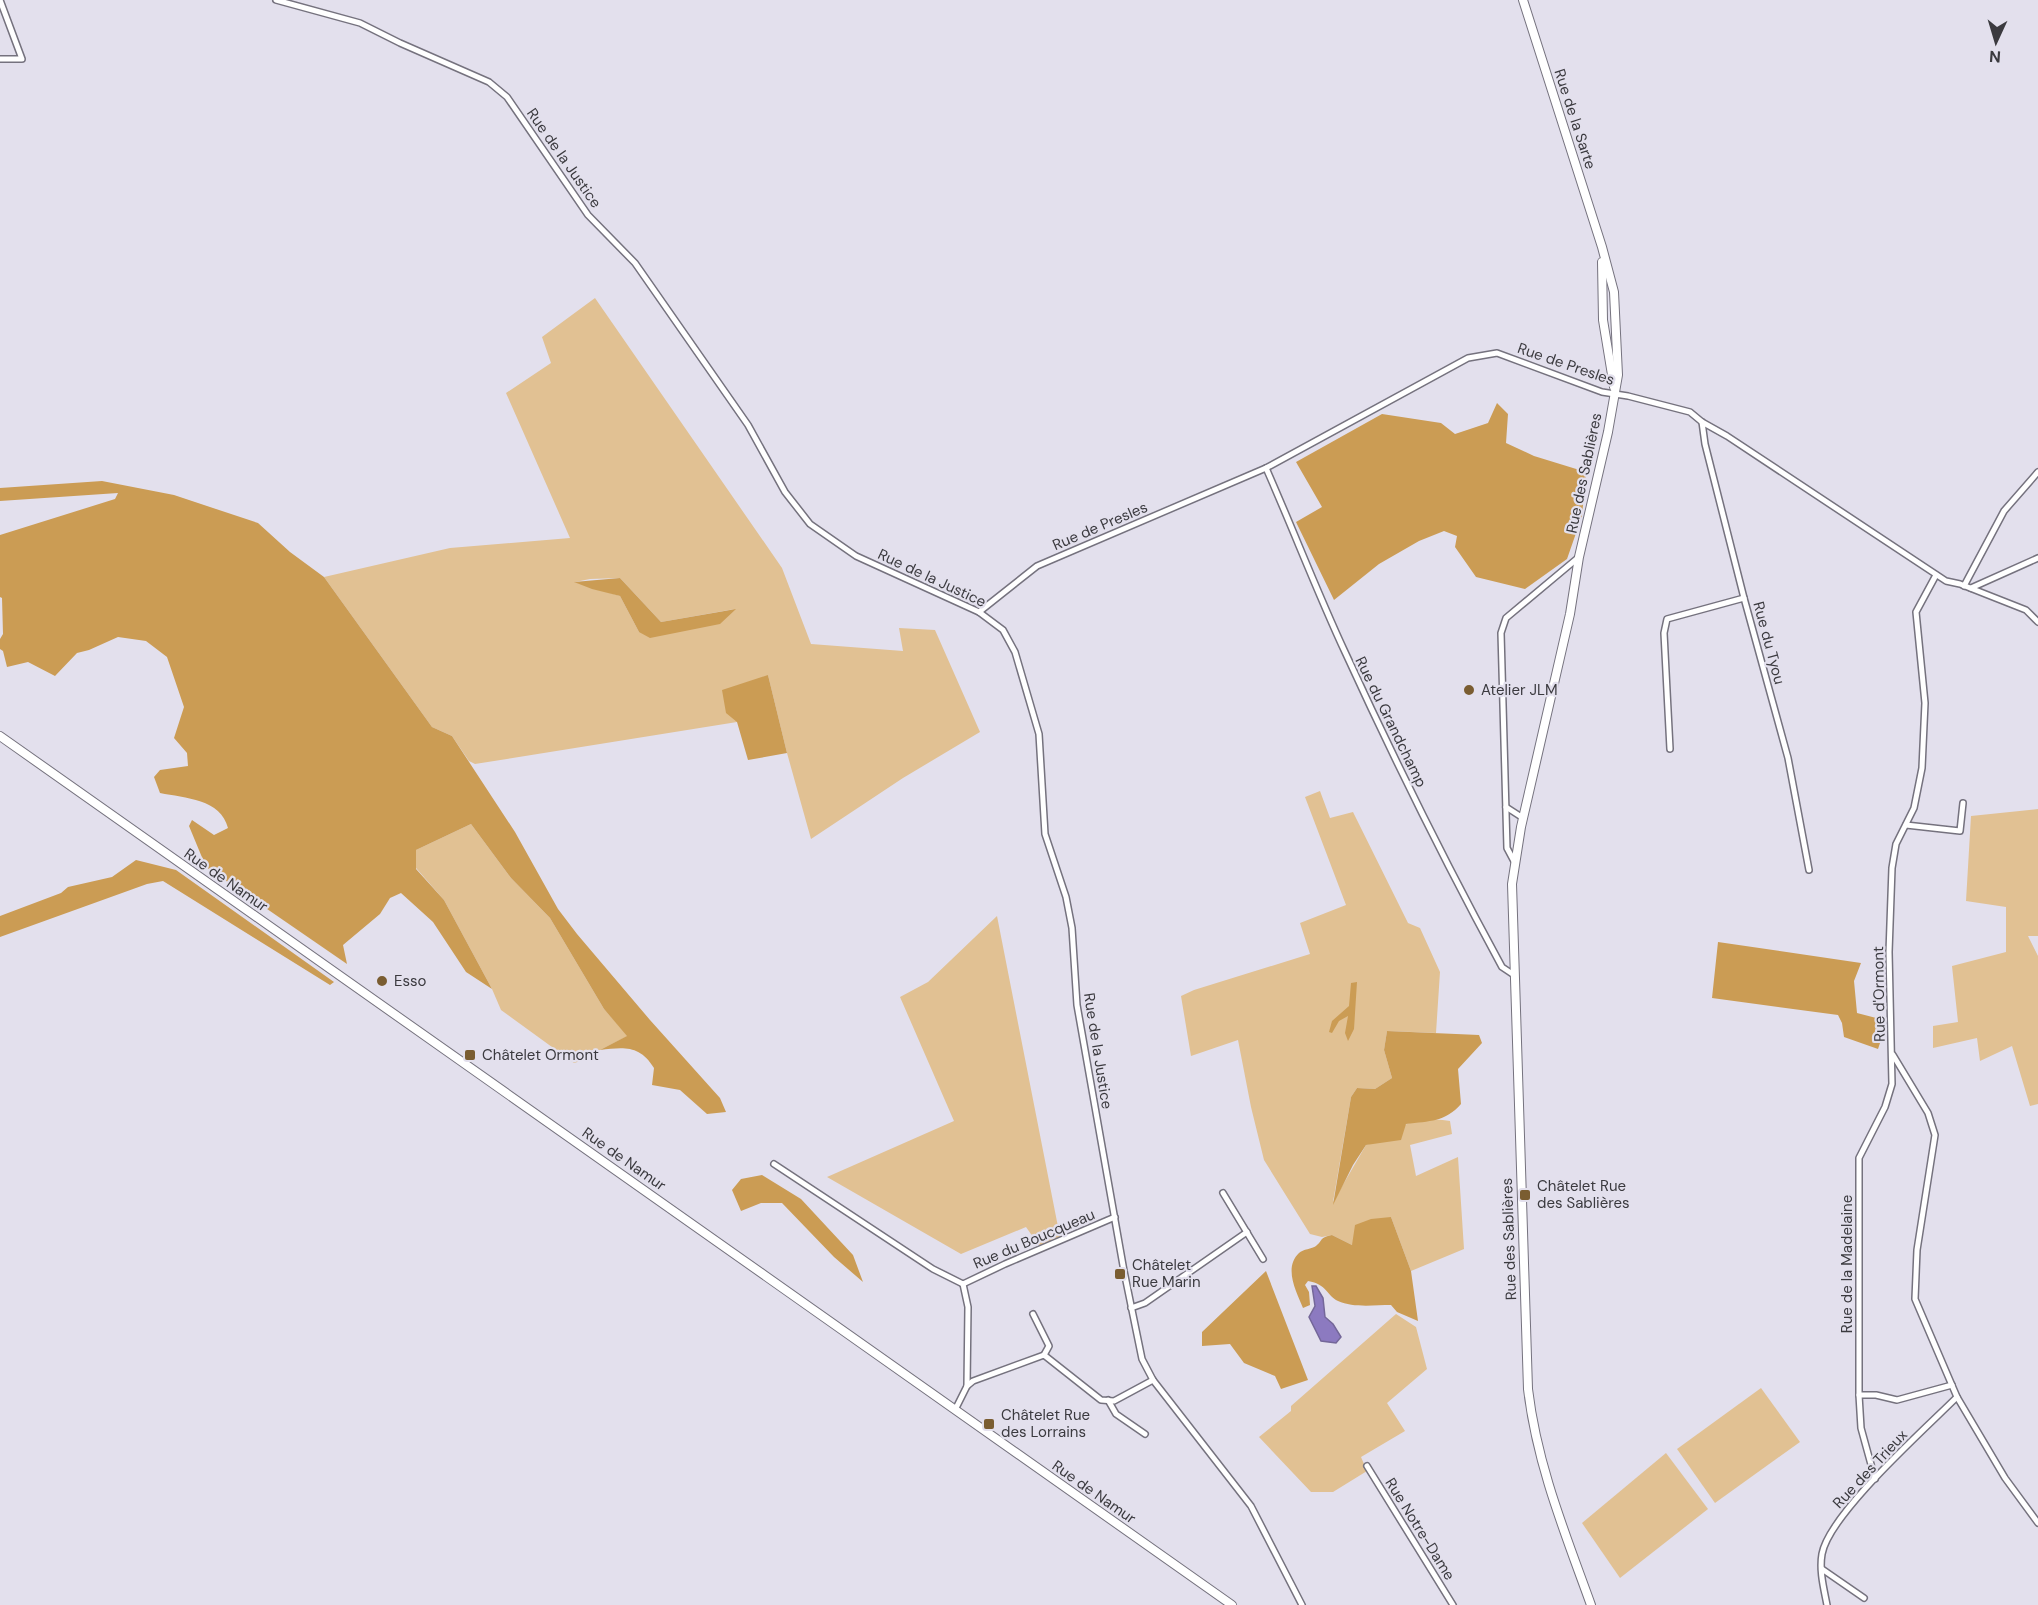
<svg xmlns="http://www.w3.org/2000/svg" width="2038" height="1605" font-family="'DM Sans',sans-serif">
<rect width="100%" height="100%" fill="#e3e0ed"/>
<!-- green -->
<g fill="#e1c193" fill-rule="evenodd">
<path d="M595 298 782 568 811 644 903 651 899 628 935 630 980 732 903 778 811 839 787 753 768 675 737 722 475 764 469 761 452 736 432 727 324 577 450 548 570 538 506 393 551 363 542 337ZM620 578 661 622 735 609 639 632 620 596 575 582 590 579Z"/>
<path d="M1320 791 1330 818 1353 812 1408 923 1420 928 1440 972 1436 1033 1387 1031 1384 1050 1392 1078 1375 1089 1357 1088 1351 1097 1333 1202 1366 1145C1381 1142 1390 1133 1403 1126 1416 1119 1437 1119 1450 1121L1452 1134 1410 1145 1416 1176 1458 1157 1464 1249 1411 1271 1391 1217 1352 1245 1332 1235 1322 1237 1310 1234 1264 1160 1251 1107 1238 1040 1191 1056 1181 996 1194 990 1310 954 1300 923 1346 905 1305 797Z"/>
<path d="M2038 809V936H2028L2038 956V1104L2030 1106 2012 1046 1980 1061 1977 1038 1933 1048V1026L1958 1022 1952 966 2006 952V907L1966 901 1971 816Z"/>
<path d="M471 824 511 878 550 918 604 1009 628 1036 600 1050 597 1056 574 1063 501 1010 492 989 444 900 416 868V850Z"/>
<path d="M997 916 1060 1237 1040 1247 1026 1227 961 1254 827 1177 954 1121 900 997 928 982Z"/>
<path d="M1396 1314 1416 1327 1427 1369 1387 1403 1405 1431 1361 1457 1367 1471 1333 1492H1311L1259 1437 1291 1411V1406Z"/>
<path d="M1761 1388 1800 1442 1715 1503 1677 1449Z"/>
<path d="M1666 1453 1708 1509 1620 1578 1582 1523Z"/>
</g>
<!-- forest -->
<g fill="#cb9c54">
<path d="M1497 403 1508 414 1506 443 1534 456 1586 472 1582 516 1567 559 1525 589 1476 577 1455 547 1457 536 1444 531 1419 541 1379 564 1334 600 1296 522 1322 507 1296 462 1382 414 1441 423 1455 434 1488 423Z"/>
<path d="M102 481 174 495 258 523 290 552 324 577 432 727 452 736 515 832 558 909 577 934 650 1020 720 1098 726 1112 707 1114 680 1090 652 1085 654 1068C640 1045 624 1047 600 1050L627 1036 604 1009 550 918 511 878 471 824 416 850V869L444 900 492 989 466 972 433 922 401 893 390 898 380 914 343 945 347 964 206 867 189 826 192 820 214 835 228 828C221 799 185 798 160 793L154 777 160 770 188 766 187 753 174 738 184 707 167 657 146 641 118 637 89 650 77 653 55 676 28 662 7 667 3 651 0 649V639L3 634 2 598 0 597V535L115 499 118 493 0 501V488Z"/>
<path d="M620 578 661 622 736 609 720 624 650 638 639 632 620 596 592 589 574 582Z"/>
<path d="M768 675 787 753 748 760 737 722 726 713 722 690Z"/>
<path d="M136 860 176 870 334 982 330 985 163 881 147 884 0 937V916L61 893 68 887 112 877Z"/>
<path d="M1718 942 1861 963 1854 981 1857 1013 1880 1019 1882 1037 1878 1049 1844 1037 1842 1023 1838 1015 1712 998Z"/>
<path d="M1357 982 1354 1029 1348 1041 1345 1033 1348 1016 1339 1021 1332 1033 1329 1032 1332 1021 1349 1006 1351 983Z"/>
<path d="M1387 1031 1479 1035 1482 1043 1458 1069 1461 1104C1445 1122 1430 1121 1406 1124L1401 1140 1366 1145 1353 1165 1333 1205 1351 1097 1357 1088 1375 1089 1392 1078 1384 1050Z"/>
<path d="M762 1175 801 1199 853 1255 863 1282 834 1257 782 1203H761L741 1211 732 1190 741 1179Z"/>
<path d="M1391 1217 1411 1271 1418 1321 1397 1312 1391 1305C1374 1305 1353 1308 1338 1301 1327 1296 1327 1284 1308 1281L1305 1285 1309 1292 1310 1305 1303 1308C1297 1293 1283 1268 1299 1253 1303 1249 1312 1249 1316 1246 1324 1239 1319 1238 1332 1235L1352 1245 1355 1225 1371 1219Z"/>
<path d="M1266 1271 1308 1380 1281 1389 1275 1376 1244 1363 1230 1344 1202 1346V1332Z"/>
</g>
<!-- water -->
<path fill="#8c7ac0" stroke="#746799" stroke-width="1.5" d="M1312 1286H1316L1323 1298 1325 1317 1333 1324 1341 1337 1336 1343 1321 1341 1309 1317 1315 1306Z"/>
<g fill="none" stroke-linecap="round" stroke-linejoin="round">
<!-- street casing -->
<g stroke="#75727e" stroke-width="8">
<g id="street">
<path d="M276 0 360 23 400 43 489 82 507 97 588 215 635 263 748 425 785 492 810 524 856 556 979 612 1003 630 1015 652 1039 734 1045 834 1066 897 1072 928 1077 1005 1124 1271 1142 1359 1153 1380 1251 1506 1302 1605"/>
<path d="M0 59H22L0 0"/>
<path d="M1702 422 1705 444 1744 598 1788 758 1809 870"/>
<path d="M1266 468C1293 529 1317 592 1345 652 1394 759 1446 864 1502 967L1514 975"/>
<path d="M1964 586 2004 511 2038 472"/>
<path d="M1971 588 2038 558"/>
<path d="M979 612 1037 566 1266 468 1468 358 1497 353 1602 392 1628 396 1690 412 1702 422 1727 436 1946 581 1960 584 2026 610 2038 622"/>
<path d="M1670 749 1664 633 1667 619 1744 598"/>
<path d="M1506 807 1523 818"/>
<path d="M1906 825 1960 831 1963 803"/>
<path d="M1515 863 1507 848 1501 633 1506 618 1579 557"/>
<path d="M1893 1055 1928 1113 1935 1135 1917 1250 1915 1299 1957 1397 2005 1478 2038 1523"/>
<path d="M774 1164 933 1269 963 1284"/>
<path d="M1223 1193 1263 1259"/>
<path d="M963 1284 1005 1264 1115 1217"/>
<path d="M963 1284 968 1307 967 1386"/>
<path d="M1131 1308 1145 1303 1247 1232"/>
<path d="M1033 1314 1049 1346 1044 1355"/>
<path d="M1859 1395H1876L1897 1400 1952 1385"/>
<path d="M1108 1400 1116 1414 1145 1434"/>
<path d="M955 1410 967 1386 973 1381 1044 1355 1101 1400 1114 1401 1153 1380"/>
<path d="M1367 1466 1453 1605"/>
<path d="M1875 1479 1861 1428 1859 1395V1158L1885 1107 1892 1084 1889 952 1892 868 1896 844 1914 808 1922 768 1925 703 1916 612 1936 575"/>
<path d="M1822 1569 1864 1598"/>
<path d="M1827 1605C1824 1589 1819 1571 1822 1554 1829 1514 1926 1428 1957 1397"/>
</g>
</g>
<!-- secondary casing -->
<g stroke="#75727e" stroke-width="10">
<g id="secondary">
<path d="M1523 0 1602 247 1614 292 1618 375 1608 432 1579 557 1570 614 1521 827 1512 884 1528 1389C1537 1465 1565 1533 1591 1605"/>
<path d="M1602 262 1603 320 1614 387"/>
<path d="M0 736 1232 1605"/>
</g>
</g>
<!-- street -->
<use href="#street" stroke="#fff" stroke-width="5"/>
<!-- secondary -->
<use href="#secondary" stroke="#fff" stroke-width="8"/>
</g>
<!-- markers -->
<g fill="#7a5d31" stroke="#e3e0ed" stroke-width="2">
<circle cx="1469" cy="690" r="6"/>
<circle cx="382" cy="981" r="6"/>
<rect x="464" y="1049" width="12" height="12" rx="3"/>
<rect x="1519" y="1189" width="12" height="12" rx="3"/>
<rect x="1114" y="1268" width="12" height="12" rx="3"/>
<rect x="983" y="1418" width="12" height="12" rx="3"/>
</g>
<g text-anchor="middle" stroke-width="4.5" stroke-linejoin="round" paint-order="stroke">
<!-- street labels -->
<g font-size="15" fill="#3b3a3f" stroke="#e3e0ed">
<text transform="translate(1575 119) rotate(72)" y="5">Rue de la Sarte</text>
<text transform="translate(564 158) rotate(55)" y="5">Rue de la Justice</text>
<text transform="translate(1566 364) rotate(19)" y="5">Rue de Presles</text>
<text transform="translate(1584 473) rotate(-78)" y="5">Rue des Sablières</text>
<text transform="translate(1100 526) rotate(-23)" y="5">Rue de Presles</text>
<text transform="translate(932 578) rotate(25)" y="5">Rue de la Justice</text>
<text transform="translate(1769 643) rotate(75)" y="5">Rue du Tyou</text>
<text transform="translate(1391 722) rotate(64)" y="5">Rue du Grandchamp</text>
<text transform="translate(226 880) rotate(35)" y="5">Rue de Namur</text>
<text transform="translate(1879 994) rotate(-91)" y="5">Rue d'Ormont</text>
<text transform="translate(1098 1051) rotate(81)" y="5">Rue de la Justice</text>
<text transform="translate(624 1159) rotate(35)" y="5">Rue de Namur</text>
<text transform="translate(1034 1239) rotate(-23)" y="5">Rue du Boucqueau</text>
<text transform="translate(1509 1239) rotate(-92)" y="5">Rue des Sablières</text>
<text transform="translate(1847 1264) rotate(-90)" y="5">Rue de la Madelaine</text>
<text transform="translate(1870 1469) rotate(-47)" y="5">Rue des Trieux</text>
<text transform="translate(1094 1492) rotate(35)" y="5">Rue de Namur</text>
<text transform="translate(1420 1529) rotate(58)" y="5">Rue Notre-Dame</text>
</g>
<!-- poi labels -->
<g font-size="15" fill="#3b3a3f" stroke="#e3e0ed" text-anchor="start">
<text x="1481" y="695">Atelier JLM</text>
<text x="394" y="986">Esso</text>
<text x="482" y="1060">Châtelet Ormont</text>
<text x="1537" y="1191">Châtelet Rue<tspan x="1537" dy="17">des Sablières</tspan></text>
<text x="1132" y="1270">Châtelet<tspan x="1132" dy="17">Rue Marin</tspan></text>
<text x="1001" y="1420">Châtelet Rue<tspan x="1001" dy="17">des Lorrains</tspan></text>
</g>
</g>
<!-- north arrow -->
<g transform="translate(1996 42) rotate(184)" stroke="#e3e0ed" stroke-width="4.5" paint-order="stroke">
<path d="M0-4.5L10 22L0 15L-10 22Z" fill="#3b3a3f"/>
<text y="-9" font-size="16" font-weight="bold" text-anchor="middle" fill="#3b3a3f">N</text>
</g>
</svg>
